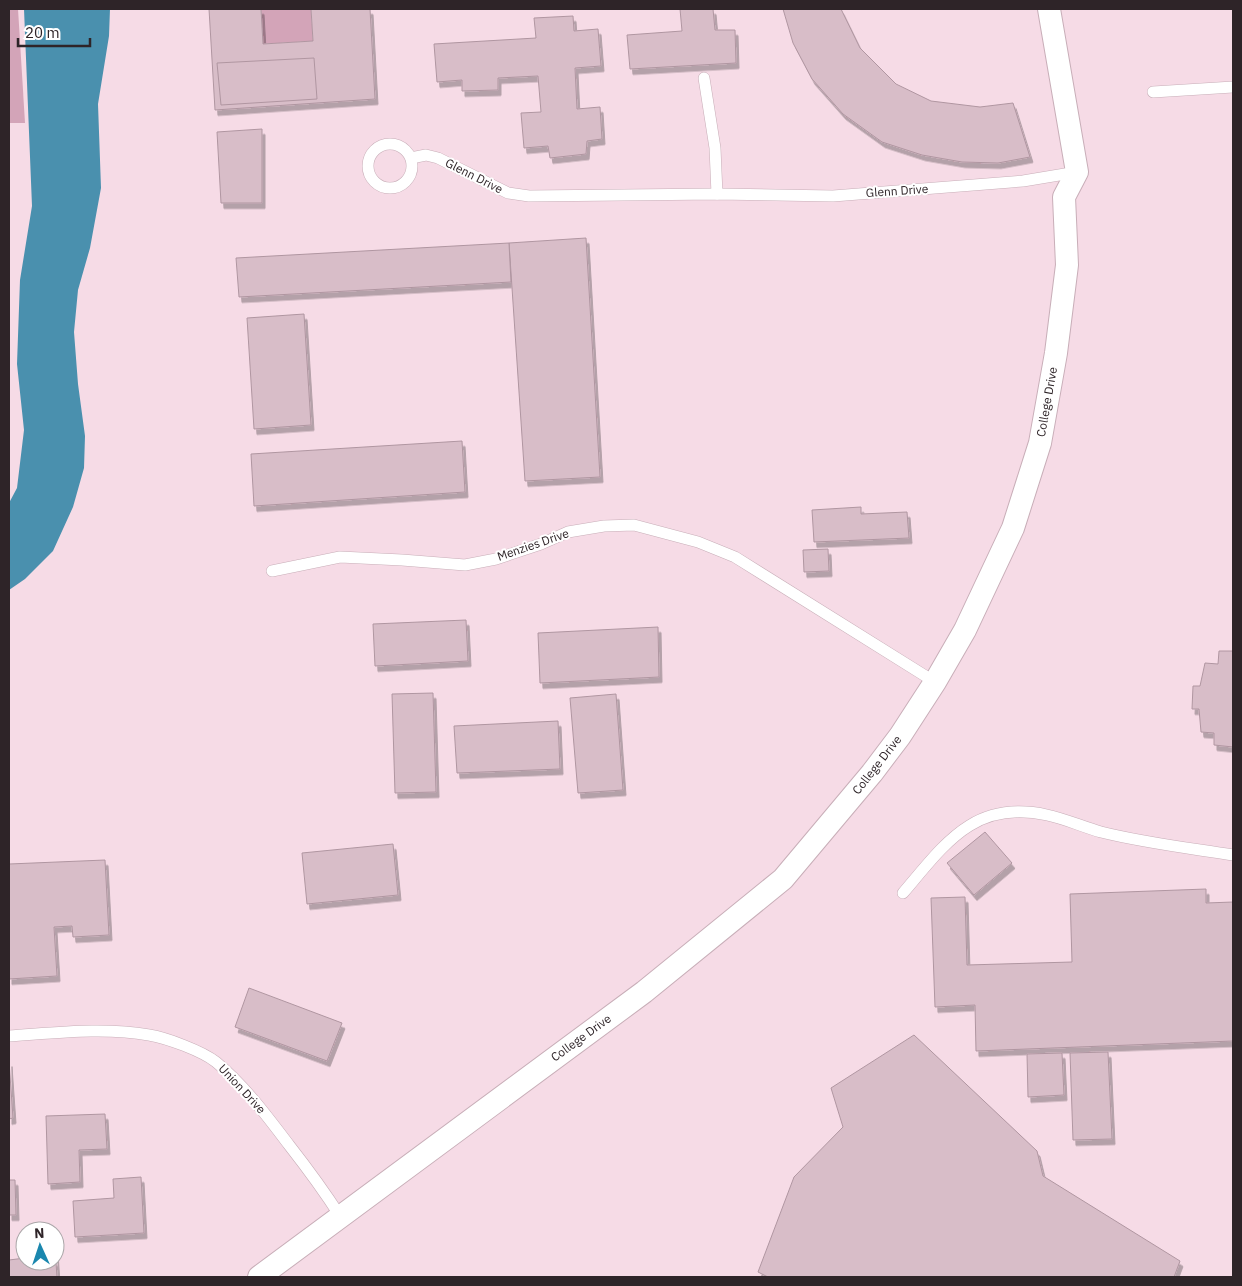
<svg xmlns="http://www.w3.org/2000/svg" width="1242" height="1286" font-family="'IBM Plex Sans',sans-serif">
<defs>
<filter id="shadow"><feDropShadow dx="3" dy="5.5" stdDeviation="0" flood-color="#0004"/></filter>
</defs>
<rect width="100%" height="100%" fill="#f6dbe6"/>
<!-- green -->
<g fill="#d3a4b8">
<path d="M9 9H18L25 123H9Z"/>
<path d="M261 9H311L313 41 263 44Z"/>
</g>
<!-- water -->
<path fill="#4a90ae" d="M24 9H110L109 36 98 104 101 188 90 248 78 290 74 332 78 384 85 436 84 468 73 507 53 551 25 579 9 590V503L17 488 24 430 17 364 20 280 32 206Z"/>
<!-- building -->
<g fill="#d8bdc8" stroke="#b096a1" filter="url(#shadow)">
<path d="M209 9H261L263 44 313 41 311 9H370L375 99 215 110Z"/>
<path d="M680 9H713L715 30H735L736 63 630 69 627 35 682 31Z"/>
<path d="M783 9H841L860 48 896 84 931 101 980 107 1013 103 1030 157 998 163 962 162 922 155 882 142 843 114 812 79 793 43Z"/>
<path d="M573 16 574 31 598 29 601 66 575 68 577 109 600 107 602 139 587 141 586 154 550 158 548 146 524 148 521 113 541 112 538 76 498 78V90L462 91V80L437 82 434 44 536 38 534 18Z"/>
<path d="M314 58 317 99 221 105 217 63Z"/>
<path d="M262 129V203H221L217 132Z"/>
<path d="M586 238 600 477 525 481 509 243Z"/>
<path d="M509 243 511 282 239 297 236 258Z"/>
<path d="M304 314 311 425 254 429 247 318Z"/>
<path d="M462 441 465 492 254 506 251 454Z"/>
<path d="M861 507V514L907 512 909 538 814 542 812 510Z"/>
<path d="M828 549 829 571 804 572 803 550Z"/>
<path d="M466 620 468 661 375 666 373 624Z"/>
<path d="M658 627 659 677 540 683 538 633Z"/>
<path d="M1219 651H1233V747L1214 745V733L1201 732 1199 709H1192L1193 686H1200L1205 663 1218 664Z"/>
<path d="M433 693 436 792 395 793 392 694Z"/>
<path d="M616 694 623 790 578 793 570 698Z"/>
<path d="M558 721 560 769 457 773 454 726Z"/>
<path d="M985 832 1012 863 974 895 947 863Z"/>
<path d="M393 844 398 895 307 904 302 853Z"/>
<path d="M105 860 109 935 73 937 72 926 54 927 57 976 9 979V864Z"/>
<path d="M1206 889V903L1233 902V1041L976 1051 975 1005 935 1007 931 898 965 897 967 965 1072 962 1070 894Z"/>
<path d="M249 988 342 1023 327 1061 235 1027Z"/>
<path d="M914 1035 1037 1151 1043 1176 1180 1261 1174 1277H768L758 1272 794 1177 843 1127 831 1088Z"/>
<path d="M1108 1052 1112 1139 1073 1140 1070 1053Z"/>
<path d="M1062 1053 1064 1095 1028 1097 1027 1054Z"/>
<path d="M9 1061 13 1118 9 1119Z"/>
<path d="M105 1114 107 1149 79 1150 80 1182 48 1184 46 1116Z"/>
<path d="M141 1177 144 1233 75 1237 73 1201 114 1198 113 1179Z"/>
<path d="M9 1180H15L16 1215H9Z"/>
<path d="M55 1248 57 1277H9V1260L25 1258V1261H55Z"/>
</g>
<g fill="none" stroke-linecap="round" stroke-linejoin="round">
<!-- service casing -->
<g stroke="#c8aeb8" stroke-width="12">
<g id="service">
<path d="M704 78 715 148 717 194"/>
<path d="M1153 92 1233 87"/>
<circle cx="390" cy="166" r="22"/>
<path d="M411 158 426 155 438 158 508 193 529 196 717 194 833 196 1023 181 1077 172"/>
<path d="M272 571 340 557 402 560 465 565 496 559 541 544 568 532 604 526 634 525 698 542 735 557 935 682"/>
<path d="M903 893C945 844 974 799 1047 815 1066 819 1083 827 1101 832 1145 843 1189 848 1233 855"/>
<path d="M9 1036C55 1033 104 1027 149 1035 167 1038 202 1051 216 1062 244 1085 267 1116 289 1145 307 1168 324 1191 340 1216"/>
</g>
</g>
<!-- minor casing -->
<g stroke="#c8aeb8" stroke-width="24">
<path id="minor" d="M259 1277 644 992 783 879 872 773 900 736 935 682 965 630 1013 528 1040 443 1056 353 1067 265 1064 197 1077 172 1049 9"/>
</g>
<!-- service -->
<use href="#service" stroke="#fff" stroke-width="11"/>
<!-- minor -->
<use href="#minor" stroke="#fff" stroke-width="22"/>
</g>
<g text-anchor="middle" stroke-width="4" stroke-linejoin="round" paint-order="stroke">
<!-- street labels -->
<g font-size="12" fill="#2e2428" stroke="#fff">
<text transform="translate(474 176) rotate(27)" y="4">Glenn Drive</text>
<text transform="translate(897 191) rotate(-4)" y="4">Glenn Drive</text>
<text transform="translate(1047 402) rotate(-80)" y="4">College Drive</text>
<text transform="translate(533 545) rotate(-19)" y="4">Menzies Drive</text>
<text transform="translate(877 765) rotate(-52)" y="4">College Drive</text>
<text transform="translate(581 1038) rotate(-36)" y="4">College Drive</text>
<text transform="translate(242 1089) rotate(47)" y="4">Union Drive</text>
</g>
</g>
<!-- border -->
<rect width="1242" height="1286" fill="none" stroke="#2e2428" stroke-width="20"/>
<!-- north arrow -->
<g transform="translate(40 1246) rotate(357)"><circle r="24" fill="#ffffff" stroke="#aba7a9"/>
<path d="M0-4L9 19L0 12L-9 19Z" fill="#1a87ae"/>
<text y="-8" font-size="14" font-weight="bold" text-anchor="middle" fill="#2e2428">N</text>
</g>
<!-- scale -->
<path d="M18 38v8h72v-8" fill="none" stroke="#2e2428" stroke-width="2.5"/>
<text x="25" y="38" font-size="15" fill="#2e2428" stroke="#ffffff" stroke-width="4" paint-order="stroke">20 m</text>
</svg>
